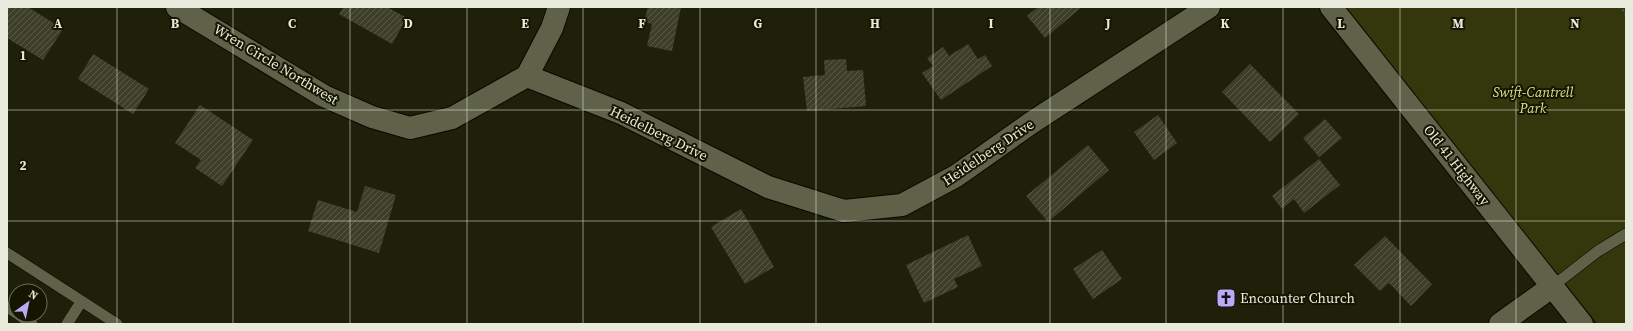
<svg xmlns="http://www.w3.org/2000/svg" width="1633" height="331" font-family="'Source Serif 4',serif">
<defs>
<pattern id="building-hatch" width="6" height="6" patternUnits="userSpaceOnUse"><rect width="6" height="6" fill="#3d3f28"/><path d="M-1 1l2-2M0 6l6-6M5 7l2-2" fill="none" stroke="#595b47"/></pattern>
</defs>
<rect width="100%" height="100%" fill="#1e2009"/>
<!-- green -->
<path fill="#34360c" d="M1332 7H1626V324H1598Z"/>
<!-- building -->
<g fill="url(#building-hatch)">
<path d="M7 7H28L63 29 43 60 7 38Z"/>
<path d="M344 7H387L407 18 392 44 339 14Z"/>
<path d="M648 7H681L672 51 647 46 652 24 644 22Z"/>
<path d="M1038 7H1082L1045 38 1027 16Z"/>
<path d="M968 44 978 59 985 55 992 66 941 100 922 73 933 66 927 58 943 47 949 56Z"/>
<path d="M93 54 149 89 133 114 78 79Z"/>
<path d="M846 59 847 71 863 70 866 106 807 111 803 77 825 75 824 60Z"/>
<path d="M1250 64 1299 114 1270 142 1222 92Z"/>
<path d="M200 105 253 140 222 186 195 168 201 160 175 143Z"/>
<path d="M1158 115 1177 143 1154 160 1134 132Z"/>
<path d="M1325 119 1342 138 1319 157 1303 138Z"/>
<path d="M1088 145 1109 170 1048 222 1026 196Z"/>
<path d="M1319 159 1340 185 1304 213 1294 199 1282 209 1272 196Z"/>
<path d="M365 186 396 195 379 253 308 231 318 200 357 212Z"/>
<path d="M741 209 774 267 745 284 711 227Z"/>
<path d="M968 235 982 266 954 279 958 287 924 303 906 265Z"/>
<path d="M1385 236 1432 284 1411 306 1389 283 1380 291 1354 265Z"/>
<path d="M1102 250 1122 279 1093 299 1073 269Z"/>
</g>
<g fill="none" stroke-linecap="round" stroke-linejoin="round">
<!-- lane casing -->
<g stroke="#080900" stroke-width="12">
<g id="lane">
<path d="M7 253 117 324"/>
<path d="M1553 286 1598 251 1626 234"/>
<path d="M7 307 16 313"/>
<path d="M19 315 32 324"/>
<path d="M67 324 81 302"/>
</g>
</g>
<!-- street casing -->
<g stroke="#080900" stroke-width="24">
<g id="street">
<path d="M177 7 324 96 372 117 410 128 452 118 527 76 552 28 559 7"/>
<path d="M527 76 621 113 768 187 844 211 902 205 956 176 1031 123 1209 7"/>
<path d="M1500 324 1553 286"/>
</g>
</g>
<!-- secondary casing -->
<g stroke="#080900" stroke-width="24">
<path id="secondary" d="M1331 7 1582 324"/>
</g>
<!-- path -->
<path stroke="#747663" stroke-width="2.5" stroke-dasharray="1 3" stroke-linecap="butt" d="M1620 7 1626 14"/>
<!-- lane -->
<use href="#lane" stroke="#5f6249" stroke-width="11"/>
<!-- street -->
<use href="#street" stroke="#5f6249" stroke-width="22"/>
<!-- secondary -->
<use href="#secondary" stroke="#5f6249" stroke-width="22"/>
</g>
<!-- grid -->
<path fill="none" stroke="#e8eadc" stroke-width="1" stroke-opacity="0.55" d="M117 7V324M233 7V324M350 7V324M467 7V324M583 7V324M700 7V324M816 7V324M933 7V324M1050 7V324M1166 7V324M1283 7V324M1400 7V324M1516 7V324M7 110H1626M7 221H1626"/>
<!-- icons -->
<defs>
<g id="church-square" transform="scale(1)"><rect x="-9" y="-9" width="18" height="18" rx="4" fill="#b9abf7" stroke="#151602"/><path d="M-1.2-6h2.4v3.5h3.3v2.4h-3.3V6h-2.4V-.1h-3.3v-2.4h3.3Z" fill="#111"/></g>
</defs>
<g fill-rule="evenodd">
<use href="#church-square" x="1226" y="298"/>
</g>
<g text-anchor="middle" stroke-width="4" stroke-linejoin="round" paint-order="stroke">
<!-- street labels -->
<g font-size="14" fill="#e8eadc" stroke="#151602">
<text transform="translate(276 64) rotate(31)" y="5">Wren Circle Northwest</text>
<text transform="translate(659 133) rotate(26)" y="5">Heidelberg Drive</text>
<text transform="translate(988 152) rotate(-34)" y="5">Heidelberg Drive</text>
<text transform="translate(1457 165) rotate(52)" y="5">Old 41 Highway</text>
</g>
<!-- park labels -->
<g font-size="14" font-style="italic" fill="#dce38a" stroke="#151602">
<text x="1533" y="97">Swift-Cantrell<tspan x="1533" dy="16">Park</tspan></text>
</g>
<!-- poi labels -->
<g font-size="14" fill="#e8eadc" stroke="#151602" text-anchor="start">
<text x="1240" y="303">Encounter Church</text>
</g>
</g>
<g font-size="13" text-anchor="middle" font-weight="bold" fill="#e8eadc" stroke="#151602" stroke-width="4" stroke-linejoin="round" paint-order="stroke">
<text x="58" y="28">A</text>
<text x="175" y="28">B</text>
<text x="292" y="28">C</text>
<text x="408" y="28">D</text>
<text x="525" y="28">E</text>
<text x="642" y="28">F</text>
<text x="758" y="28">G</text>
<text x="875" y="28">H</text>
<text x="991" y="28">I</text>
<text x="1108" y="28">J</text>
<text x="1225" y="28">K</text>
<text x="1341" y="28">L</text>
<text x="1458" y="28">M</text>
<text x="1575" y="28">N</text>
<text x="23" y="60">1</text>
<text x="23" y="170">2</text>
</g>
<!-- border -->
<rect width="1633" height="331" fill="none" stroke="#e8eadc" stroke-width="16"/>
<!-- north arrow -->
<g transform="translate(28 303) rotate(33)"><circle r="19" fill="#151602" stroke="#696b59"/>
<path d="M0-3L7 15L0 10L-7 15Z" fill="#b9abf7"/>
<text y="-6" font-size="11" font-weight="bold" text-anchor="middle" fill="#e8eadc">N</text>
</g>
</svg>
